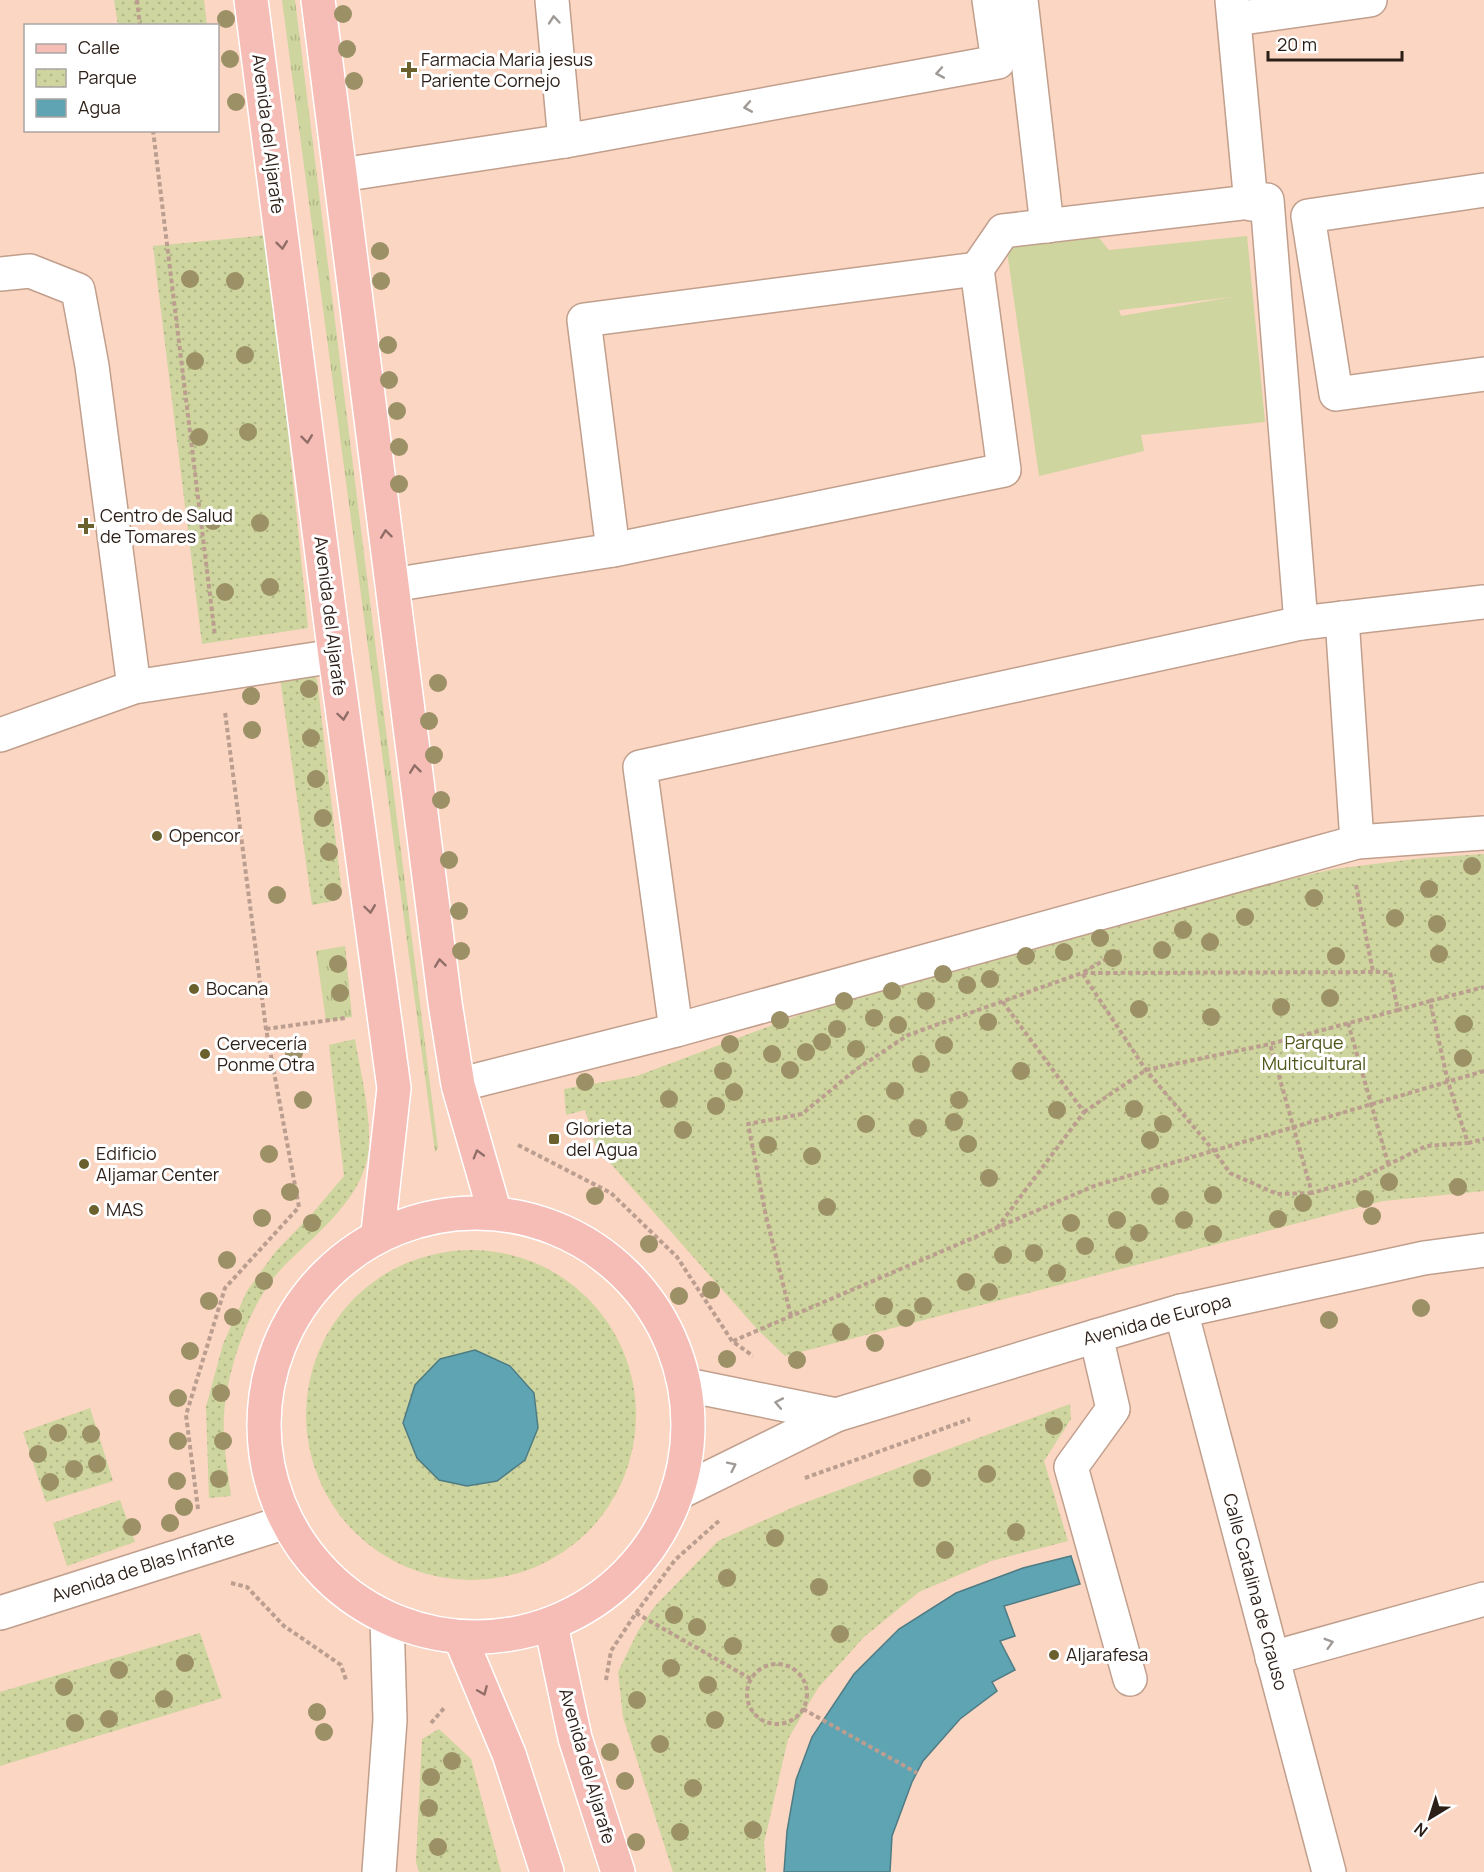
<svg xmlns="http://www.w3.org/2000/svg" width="1484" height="1872" font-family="Manrope,sans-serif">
<defs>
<pattern id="grass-tufts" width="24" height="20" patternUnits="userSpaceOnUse" patternTransform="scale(1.5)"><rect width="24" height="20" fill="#ced59e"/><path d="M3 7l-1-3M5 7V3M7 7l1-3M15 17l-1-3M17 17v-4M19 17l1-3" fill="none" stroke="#b1b687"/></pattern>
<pattern id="park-dots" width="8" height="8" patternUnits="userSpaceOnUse" patternTransform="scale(1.5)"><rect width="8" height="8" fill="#ced59e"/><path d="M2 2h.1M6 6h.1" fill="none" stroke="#b1b687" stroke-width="1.8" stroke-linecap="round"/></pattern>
</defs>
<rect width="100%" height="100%" fill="#fad6c3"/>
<!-- grass -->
<g fill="url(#grass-tufts)">
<path d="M282 0H295L438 1148 435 1152Z"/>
<path d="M345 946 352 1017 326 1021 316 951Z"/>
</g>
<!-- park -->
<g fill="url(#park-dots)">
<path d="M114 0H204L207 25H118Z"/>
<path d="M268 235 308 628 202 644 153 246Z"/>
<path d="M310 672 317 679 342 894 334 901 312 905 280 678Z"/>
<path d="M1484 854V1191L1383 1201 785 1356 758 1330 596 1147 585 1110 566 1115 564 1089 637 1076 810 1011 965 964 1148 919 1233 892 1334 869 1423 858Z"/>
<path d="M355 1039C361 1077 378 1137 363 1173 348 1210 312 1238 284 1266 251 1299 227 1368 224 1415 222 1439 228 1472 231 1496L209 1498 206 1407 223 1344 247 1291 276 1251 311 1215 344 1176 329 1045Z"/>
<circle cx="471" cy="1415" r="165"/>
<path d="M1070 1404 1071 1419 1044 1461 1068 1541 991 1561 919 1592 864 1637 818 1688 788 1739 764 1843 766 1872H673L623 1717 618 1672 638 1631 655 1606 718 1541 796 1506Z"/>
<path d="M90 1408 113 1481 46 1502 23 1432Z"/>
<path d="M120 1500 135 1542 67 1566 53 1523Z"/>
<path d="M200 1633 222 1698 0 1766V1692Z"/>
<path d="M439 1729 471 1759 501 1872H419L416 1862 422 1739Z"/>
</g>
<!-- pitch -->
<path fill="#ced59e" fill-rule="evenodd" d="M1093 231 1109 250 1247 236 1265 422 1141 435 1144 451 1039 476 1006 244ZM1232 297 1121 316 1119 310H1120Z"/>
<!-- water -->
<g fill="#5ea4b2" stroke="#4f7c84" stroke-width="1.5">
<path d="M475 1350 510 1366 534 1393 538 1428 525 1460 497 1481 467 1486 439 1480 417 1458 403 1423 415 1385 440 1359Z"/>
<path d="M1071 1556 1080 1584 1004 1606 1015 1636 1000 1641 1015 1670 992 1682 997 1691 960 1719 923 1761 912 1782 892 1836 890 1872H784L787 1831 796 1780 812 1737 854 1674 899 1629 956 1593 1023 1568Z"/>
</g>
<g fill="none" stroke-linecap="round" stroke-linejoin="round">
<!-- minor casing -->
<g stroke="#c19f8d" stroke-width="36">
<g id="minor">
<path d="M552 0 565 141"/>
<path d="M1021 0 1047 226"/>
<path d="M1232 0 1251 204"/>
<path d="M1235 19 1370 0"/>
<path d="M341 175 565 141 998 62 989 0"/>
<path d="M1484 190 1308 216 1336 394 1484 374"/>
<path d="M0 274 30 271 78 290 92 366 134 687"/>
<path d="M613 550 584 320 977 269"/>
<path d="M392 585 613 550 1004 470 977 269 1003 231 1267 200 1301 623"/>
<path d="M1342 618 1357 842"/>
<path d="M0 735 134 687 335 656"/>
<path d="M676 1030 640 767 1301 623 1484 602"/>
<path d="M458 1085 676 1030 1357 842 1484 833"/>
<path d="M1181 1311 1329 1872"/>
<path d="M1096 1336 1113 1409 1071 1467 1130 1679"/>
<path d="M687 1385 836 1415"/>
<path d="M680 1492 836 1415 1096 1336 1181 1311 1424 1258 1484 1250"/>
<path d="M0 1613 286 1522"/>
<path d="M1272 1658 1484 1599"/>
<path d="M379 1872 390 1720 387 1618"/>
</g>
</g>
<!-- major casing -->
<g stroke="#fff" stroke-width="36">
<g id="major">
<path d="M251 0 335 656 394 1088 378 1232"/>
<path d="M318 0 445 1003 458 1085 494 1210"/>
<circle cx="476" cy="1425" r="212"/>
<path d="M551 1625 575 1738 618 1872"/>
<path d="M460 1637 509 1754 547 1872"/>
</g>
</g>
<!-- path -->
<g stroke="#bb9e8f" stroke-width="4" stroke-dasharray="4.5 3" stroke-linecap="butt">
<path d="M137 0 140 26"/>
<path d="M153 130 215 636"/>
<path d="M1356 885 1373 972"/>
<path d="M1120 951 1082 973 1146 1070 1214 1151 1230 1173 1277 1194 1312 1193"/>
<path d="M1430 1001 1484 987"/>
<path d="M1348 1023 1388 1163"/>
<path d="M266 1029 345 1018"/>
<path d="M1084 1112 1146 1070 1270 1044 1398 1010"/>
<path d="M1468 1143 1484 1139"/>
<path d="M518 1145 611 1193 677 1257 732 1341 753 1356"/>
<path d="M997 1228 1084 1112 1002 1001"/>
<path d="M791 1316 766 1216 748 1124 802 1114 854 1071 908 1035 1082 973 1390 972 1398 1010 1430 1001 1448 1082 1468 1143 1426 1146 1357 1180 1312 1193 1270 1044"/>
<path d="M733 1341 1094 1186 1484 1071"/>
<path d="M805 1478 970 1419"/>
<path d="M198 1509 186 1415 225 1288 299 1207 266 1029 225 712"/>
<path d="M231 1583 247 1587 284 1626 341 1665 346 1680"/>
<path d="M636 1613 751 1679"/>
<circle cx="777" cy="1694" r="30"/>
<path d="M606 1680 611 1651 636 1613 675 1560 721 1519"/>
<path d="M803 1709 917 1773"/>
<path d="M431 1723 445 1707"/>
</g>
<!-- minor -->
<use href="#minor" stroke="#fff" stroke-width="33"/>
<!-- major -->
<use href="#major" stroke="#f5bdb6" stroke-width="33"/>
</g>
<!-- trees -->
<g fill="#9c9066">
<circle cx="343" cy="14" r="9"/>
<circle cx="226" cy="19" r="9"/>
<circle cx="347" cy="49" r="9"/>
<circle cx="230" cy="59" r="9"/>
<circle cx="354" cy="81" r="9"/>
<circle cx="236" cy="102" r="9"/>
<circle cx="380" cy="251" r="9"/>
<circle cx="190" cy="279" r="9"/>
<circle cx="235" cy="281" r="9"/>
<circle cx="381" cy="281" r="9"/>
<circle cx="388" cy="345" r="9"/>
<circle cx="245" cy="355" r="9"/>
<circle cx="195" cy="361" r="9"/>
<circle cx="389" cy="380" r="9"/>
<circle cx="397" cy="411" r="9"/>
<circle cx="248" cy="432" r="9"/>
<circle cx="199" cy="437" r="9"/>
<circle cx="399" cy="447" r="9"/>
<circle cx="399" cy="484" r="9"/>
<circle cx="213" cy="521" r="9"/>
<circle cx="260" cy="523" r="9"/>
<circle cx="270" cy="587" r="9"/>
<circle cx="225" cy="592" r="9"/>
<circle cx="438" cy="683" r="9"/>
<circle cx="309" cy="689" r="9"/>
<circle cx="251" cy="696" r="9"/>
<circle cx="429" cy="721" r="9"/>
<circle cx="252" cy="730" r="9"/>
<circle cx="311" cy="738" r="9"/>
<circle cx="434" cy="755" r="9"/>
<circle cx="316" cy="779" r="9"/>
<circle cx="441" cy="800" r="9"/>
<circle cx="323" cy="818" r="9"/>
<circle cx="329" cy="852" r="9"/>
<circle cx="449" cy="860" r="9"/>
<circle cx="1472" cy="866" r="9"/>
<circle cx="1429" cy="889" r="9"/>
<circle cx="333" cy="892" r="9"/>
<circle cx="277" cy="895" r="9"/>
<circle cx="1314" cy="898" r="9"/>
<circle cx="459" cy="911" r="9"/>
<circle cx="1245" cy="917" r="9"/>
<circle cx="1395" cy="918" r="9"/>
<circle cx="1437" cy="924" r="9"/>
<circle cx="1183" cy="930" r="9"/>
<circle cx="1100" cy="938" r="9"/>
<circle cx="1210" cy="942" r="9"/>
<circle cx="1162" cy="950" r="9"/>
<circle cx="461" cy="951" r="9"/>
<circle cx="1064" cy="952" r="9"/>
<circle cx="1439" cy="954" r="9"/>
<circle cx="1026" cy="956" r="9"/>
<circle cx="1336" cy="956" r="9"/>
<circle cx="1113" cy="958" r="9"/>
<circle cx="338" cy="964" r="9"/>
<circle cx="943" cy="974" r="9"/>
<circle cx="990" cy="979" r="9"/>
<circle cx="967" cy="985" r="9"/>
<circle cx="892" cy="991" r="9"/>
<circle cx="340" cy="993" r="9"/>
<circle cx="1330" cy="998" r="9"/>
<circle cx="844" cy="1001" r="9"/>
<circle cx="926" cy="1001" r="9"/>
<circle cx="1281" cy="1007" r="9"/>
<circle cx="1139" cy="1009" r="9"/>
<circle cx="1211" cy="1017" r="9"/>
<circle cx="874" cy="1018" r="9"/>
<circle cx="780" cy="1020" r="9"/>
<circle cx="988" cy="1022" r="9"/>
<circle cx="1464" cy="1024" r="9"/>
<circle cx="898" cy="1025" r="9"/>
<circle cx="837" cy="1029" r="9"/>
<circle cx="822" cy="1042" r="9"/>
<circle cx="730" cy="1044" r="9"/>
<circle cx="944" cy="1045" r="9"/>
<circle cx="856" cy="1049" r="9"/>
<circle cx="806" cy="1052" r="9"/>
<circle cx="294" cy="1053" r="9"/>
<circle cx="772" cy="1054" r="9"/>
<circle cx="1463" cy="1058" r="9"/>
<circle cx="921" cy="1064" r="9"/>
<circle cx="790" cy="1070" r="9"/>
<circle cx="723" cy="1071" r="9"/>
<circle cx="1021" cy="1071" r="9"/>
<circle cx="585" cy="1082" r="9"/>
<circle cx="895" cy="1091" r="9"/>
<circle cx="734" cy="1092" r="9"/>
<circle cx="669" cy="1099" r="9"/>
<circle cx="303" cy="1100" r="9"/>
<circle cx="959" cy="1100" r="9"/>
<circle cx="716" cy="1106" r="9"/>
<circle cx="1134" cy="1109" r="9"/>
<circle cx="1057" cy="1110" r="9"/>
<circle cx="954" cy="1122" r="9"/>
<circle cx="866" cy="1124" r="9"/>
<circle cx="1163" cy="1124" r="9"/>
<circle cx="918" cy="1128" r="9"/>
<circle cx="683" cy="1130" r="9"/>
<circle cx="1150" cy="1140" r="9"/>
<circle cx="968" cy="1144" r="9"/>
<circle cx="768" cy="1145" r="9"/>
<circle cx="269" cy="1154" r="9"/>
<circle cx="812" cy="1156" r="9"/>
<circle cx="989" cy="1178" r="9"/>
<circle cx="1389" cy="1182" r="9"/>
<circle cx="1458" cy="1187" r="9"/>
<circle cx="290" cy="1192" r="9"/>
<circle cx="1213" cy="1195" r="9"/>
<circle cx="595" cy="1196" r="9"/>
<circle cx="1160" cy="1196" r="9"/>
<circle cx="1365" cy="1199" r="9"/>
<circle cx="1303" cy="1203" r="9"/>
<circle cx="827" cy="1207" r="9"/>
<circle cx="1372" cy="1216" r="9"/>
<circle cx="262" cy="1218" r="9"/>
<circle cx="1278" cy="1219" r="9"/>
<circle cx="1117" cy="1220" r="9"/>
<circle cx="1184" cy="1220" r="9"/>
<circle cx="312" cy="1223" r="9"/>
<circle cx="1071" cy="1223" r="9"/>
<circle cx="1139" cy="1233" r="9"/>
<circle cx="1213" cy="1234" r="9"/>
<circle cx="649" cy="1244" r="9"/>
<circle cx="1085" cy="1246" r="9"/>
<circle cx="1034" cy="1253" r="9"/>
<circle cx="1003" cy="1255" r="9"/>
<circle cx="1124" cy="1255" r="9"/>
<circle cx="227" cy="1260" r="9"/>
<circle cx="1057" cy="1273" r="9"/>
<circle cx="264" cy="1281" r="9"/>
<circle cx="966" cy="1282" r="9"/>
<circle cx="711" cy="1290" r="9"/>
<circle cx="989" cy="1292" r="9"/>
<circle cx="679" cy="1296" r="9"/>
<circle cx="209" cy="1301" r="9"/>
<circle cx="884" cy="1306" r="9"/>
<circle cx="923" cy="1306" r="9"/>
<circle cx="1421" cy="1308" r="9"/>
<circle cx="233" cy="1317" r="9"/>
<circle cx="906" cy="1318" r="9"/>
<circle cx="1329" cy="1320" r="9"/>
<circle cx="841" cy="1332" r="9"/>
<circle cx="875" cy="1343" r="9"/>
<circle cx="190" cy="1351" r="9"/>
<circle cx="727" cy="1359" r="9"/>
<circle cx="797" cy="1360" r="9"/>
<circle cx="221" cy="1393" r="9"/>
<circle cx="178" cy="1398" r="9"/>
<circle cx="1054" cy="1426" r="9"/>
<circle cx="58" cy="1433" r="9"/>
<circle cx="91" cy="1434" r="9"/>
<circle cx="178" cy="1441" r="9"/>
<circle cx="223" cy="1441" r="9"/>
<circle cx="38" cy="1454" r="9"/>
<circle cx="97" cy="1464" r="9"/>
<circle cx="74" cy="1469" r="9"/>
<circle cx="987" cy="1474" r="9"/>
<circle cx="922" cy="1478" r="9"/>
<circle cx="219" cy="1479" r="9"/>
<circle cx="177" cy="1481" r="9"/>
<circle cx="50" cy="1482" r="9"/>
<circle cx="184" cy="1507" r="9"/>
<circle cx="170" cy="1523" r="9"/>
<circle cx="132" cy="1527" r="9"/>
<circle cx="1016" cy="1532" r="9"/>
<circle cx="775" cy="1538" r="9"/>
<circle cx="945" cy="1550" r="9"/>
<circle cx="727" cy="1578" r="9"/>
<circle cx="819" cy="1587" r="9"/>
<circle cx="674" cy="1615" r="9"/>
<circle cx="697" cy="1627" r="9"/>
<circle cx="840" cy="1634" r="9"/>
<circle cx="733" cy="1646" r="9"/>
<circle cx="185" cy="1663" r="9"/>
<circle cx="671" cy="1668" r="9"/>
<circle cx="119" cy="1670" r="9"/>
<circle cx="708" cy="1685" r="9"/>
<circle cx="64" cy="1687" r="9"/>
<circle cx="164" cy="1699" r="9"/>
<circle cx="637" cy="1700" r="9"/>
<circle cx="317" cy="1712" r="9"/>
<circle cx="109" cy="1719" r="9"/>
<circle cx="715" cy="1720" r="9"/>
<circle cx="75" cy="1723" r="9"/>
<circle cx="324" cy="1732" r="9"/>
<circle cx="660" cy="1744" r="9"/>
<circle cx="610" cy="1752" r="9"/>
<circle cx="452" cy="1761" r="9"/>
<circle cx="431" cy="1777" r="9"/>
<circle cx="625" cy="1781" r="9"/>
<circle cx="693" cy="1788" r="9"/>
<circle cx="429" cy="1808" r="9"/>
<circle cx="753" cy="1830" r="9"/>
<circle cx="680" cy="1832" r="9"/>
<circle cx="636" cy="1842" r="9"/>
<circle cx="438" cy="1847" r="9"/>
</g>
<!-- one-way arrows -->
<defs><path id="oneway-chevron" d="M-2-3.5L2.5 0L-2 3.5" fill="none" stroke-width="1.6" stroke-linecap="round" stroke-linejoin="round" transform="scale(1.5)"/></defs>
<g stroke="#a09a97">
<use href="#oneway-chevron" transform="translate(554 20) rotate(-95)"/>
<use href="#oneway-chevron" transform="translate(940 73) rotate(170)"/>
<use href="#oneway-chevron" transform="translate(748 107) rotate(170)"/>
<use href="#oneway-chevron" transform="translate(779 1403) rotate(-169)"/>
<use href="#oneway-chevron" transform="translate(732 1466) rotate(-26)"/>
<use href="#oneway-chevron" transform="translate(1329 1643) rotate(-16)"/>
</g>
<g stroke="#906e67">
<use href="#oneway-chevron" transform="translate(282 245) rotate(83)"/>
<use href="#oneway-chevron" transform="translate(307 439) rotate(83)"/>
<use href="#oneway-chevron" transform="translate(386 534) rotate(-97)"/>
<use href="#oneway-chevron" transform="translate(343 716) rotate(82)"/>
<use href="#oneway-chevron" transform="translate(415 769) rotate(-97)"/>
<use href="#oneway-chevron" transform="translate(370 909) rotate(82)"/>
<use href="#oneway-chevron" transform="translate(440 963) rotate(-97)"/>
<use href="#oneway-chevron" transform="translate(478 1154) rotate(-106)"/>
<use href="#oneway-chevron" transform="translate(483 1691) rotate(67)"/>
</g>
<!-- markers -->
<g fill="#6a612e" stroke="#fff" stroke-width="2">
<path d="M406 61h6v6h6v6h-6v6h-6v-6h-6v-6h6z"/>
<path d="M83 517h6v6h6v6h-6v6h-6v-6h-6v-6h6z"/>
<circle cx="157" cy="836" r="6"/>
<circle cx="194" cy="989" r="6"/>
<circle cx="205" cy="1054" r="6"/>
<rect x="548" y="1133" width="12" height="12" rx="3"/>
<circle cx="84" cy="1164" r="6"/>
<circle cx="94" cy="1210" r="6"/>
<circle cx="1054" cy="1655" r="6"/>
</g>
<g text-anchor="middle" stroke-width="6" stroke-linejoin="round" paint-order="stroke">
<!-- poi labels -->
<g font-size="18" fill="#2c1f18" stroke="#fff" text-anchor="start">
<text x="421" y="66">Farmacia Maria jesus<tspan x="421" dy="21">Pariente Cornejo</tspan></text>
<text x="100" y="522">Centro de Salud<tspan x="100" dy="21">de Tomares</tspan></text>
<text x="169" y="842">Opencor</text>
<text x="206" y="995">Bocana</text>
<text x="217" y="1050">Cervecería<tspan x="217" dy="21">Ponme Otra</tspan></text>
<text x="566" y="1135">Glorieta<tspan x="566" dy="21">del Agua</tspan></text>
<text x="96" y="1160">Edificio<tspan x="96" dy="21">Aljamar Center</tspan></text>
<text x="106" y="1216">MAS</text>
<text x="1066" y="1661">Aljarafesa</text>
</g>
<!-- street labels -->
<g font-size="18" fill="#2c1f18" stroke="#fff">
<text transform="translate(268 134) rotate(83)" y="6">Avenida del Aljarafe</text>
<text transform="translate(330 616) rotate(83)" y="6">Avenida del Aljarafe</text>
<text transform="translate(1157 1320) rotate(-15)" y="6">Avenida de Europa</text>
<text transform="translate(143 1567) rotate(-18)" y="6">Avenida de Blas Infante</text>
<text transform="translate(1255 1592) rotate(75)" y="6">Calle Catalina de Crauso</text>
<text transform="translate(587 1766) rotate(74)" y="6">Avenida del Aljarafe</text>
</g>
<!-- park labels -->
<g font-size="18" fill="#505619" stroke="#fff">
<text x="1314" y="1049">Parque<tspan x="1314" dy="21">Multicultural</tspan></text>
</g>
</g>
<!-- legend -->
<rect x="24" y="24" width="195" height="108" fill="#ffffff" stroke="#aba5a3" stroke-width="1.5"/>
<rect x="36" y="44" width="30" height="9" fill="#f5bdb6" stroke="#aba5a3" stroke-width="1.5"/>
<text x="78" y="54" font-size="18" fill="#2c1f18">Calle</text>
<rect x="36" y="69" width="30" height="18" fill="url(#park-dots)" stroke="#aba5a3" stroke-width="1.5"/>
<text x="78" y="84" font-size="18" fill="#2c1f18">Parque</text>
<rect x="36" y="99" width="30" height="18" fill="#5ea4b2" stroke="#aba5a3" stroke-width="1.5"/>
<text x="78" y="114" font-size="18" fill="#2c1f18">Agua</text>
<!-- north arrow -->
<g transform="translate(1430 1818) rotate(218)" stroke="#ffffff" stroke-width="4.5" paint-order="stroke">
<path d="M0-4.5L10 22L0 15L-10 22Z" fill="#2c1f18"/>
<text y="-9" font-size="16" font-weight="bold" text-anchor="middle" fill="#2c1f18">N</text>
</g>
<!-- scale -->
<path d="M1268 51v9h134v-9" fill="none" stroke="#2c1f18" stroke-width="3"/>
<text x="1277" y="51" font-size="18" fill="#2c1f18" stroke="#ffffff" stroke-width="4.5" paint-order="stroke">20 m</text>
</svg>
